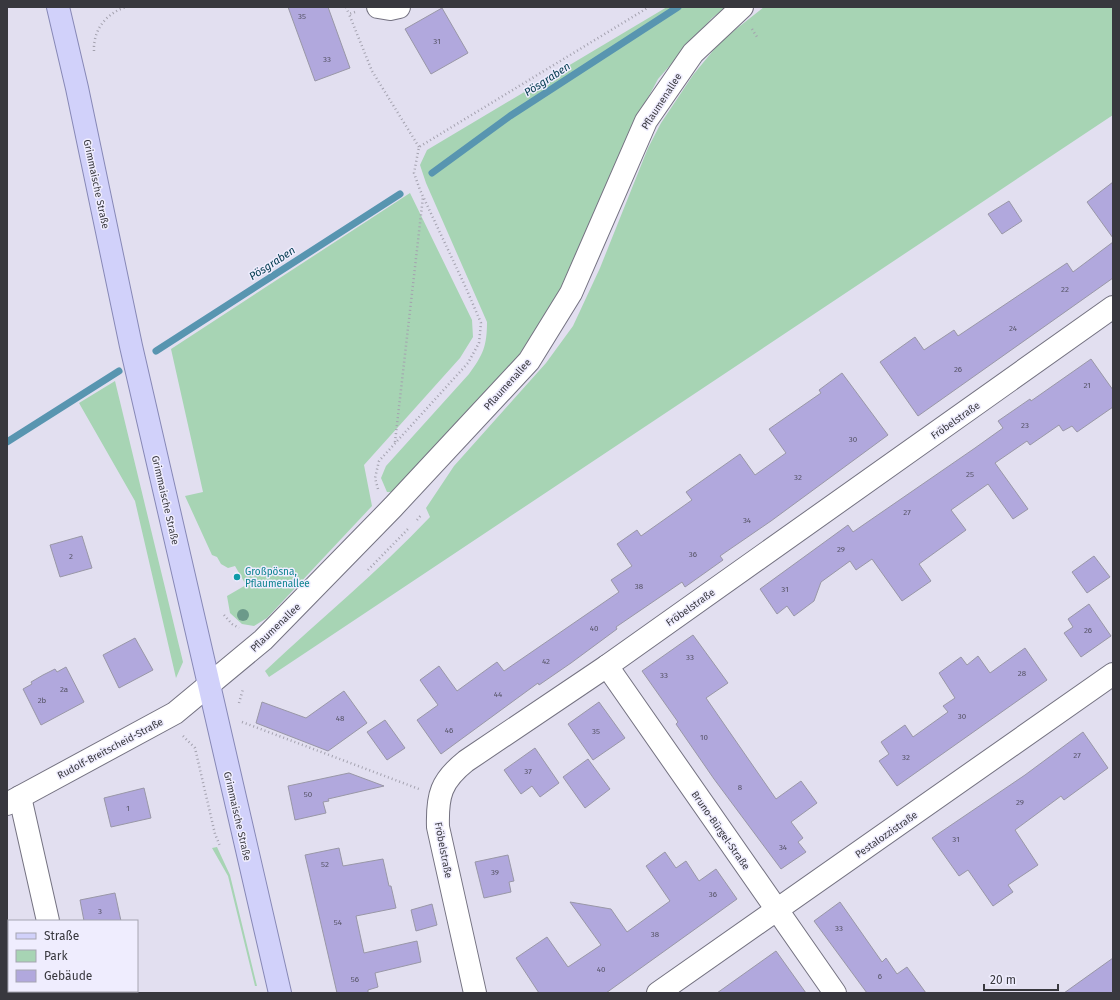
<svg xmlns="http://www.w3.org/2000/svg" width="1120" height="1000" font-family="'Fira Sans',sans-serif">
<rect width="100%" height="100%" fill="#e2dff0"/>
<!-- green -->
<g fill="#a7d4b4">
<path d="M667 7H727L712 18 658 79 635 122 613 169 586 235 546 319 525 350 393 492H387L381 478 386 466 469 374C483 355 487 346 487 322L426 183 420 165 427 150Z"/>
<path d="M764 7H1113V115L269 677 265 671C320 619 378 572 430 517L426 508 454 466 546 363 573 326 600 268 648 148 661 123 693 75 721 41Z"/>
<path d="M410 193 472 320 473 337 460 358 364 465 372 506 267 618 254 626 242 624 230 613 227 596 246 585 235 566 228 568 221 564 217 557 212 555 185 496 203 492 171 349Z"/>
<path d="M115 381 183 662 176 678 135 501 79 403Z"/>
<path d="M217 847 230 875 257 986H255L228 876 212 848Z"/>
</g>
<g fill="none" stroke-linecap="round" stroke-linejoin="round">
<!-- stream -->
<g stroke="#5895b0" stroke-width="7">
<path d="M432 173 510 116 678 7"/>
<path d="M156 351 400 194"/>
<path d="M7 442 119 371"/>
</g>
</g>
<!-- building -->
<g fill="#b1a8dd" stroke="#9997a7">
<path d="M288 7H328L350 68 315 81Z"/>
<path d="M442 8 468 53 431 74 405 29Z"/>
<path d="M1113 182V238L1087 202Z"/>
<path d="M1009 201 1022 221 1002 234 988 214Z"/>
<path d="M1113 242V278L918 416 880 362 915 337 924 350 954 330 958 336 1067 263 1073 272Z"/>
<path d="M1091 359 1113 390V407L1077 432 1072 426 1063 431 1059 425 1030 445 1027 441 995 463 1028 509 1013 519 988 484 951 510 966 530 919 564 931 581 902 601 872 559 856 570 850 561 821 582 814 601 794 616 787 606 777 614 760 589 848 525 853 532 975 448 1003 428 998 421 1030 399 1031 401Z"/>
<path d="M842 373 888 435 771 521 720 556 723 560 685 587 682 582 616 627 617 629 571 663 539 685 538 683 441 754 417 720 438 705 420 680 439 666 457 691 497 662 504 671 619 592 611 580 632 566 617 544 637 530 641 536 692 500 686 492 740 454 755 475 786 453 769 429 821 393 819 390Z"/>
<path d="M82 536 92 568 60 577 50 545Z"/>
<path d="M1094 556 1110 577 1087 593 1072 572Z"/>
<path d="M1089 604 1111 636 1081 657 1064 633 1073 627 1068 619Z"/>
<path d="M693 635 728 683 706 698 776 799 801 781 817 803 791 822 803 838 798 842 806 852 781 869 714 779 676 724 678 722 642 671Z"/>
<path d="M135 638 153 670 119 688 103 655Z"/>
<path d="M1025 648 1047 680 897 786 879 761 889 754 881 742 905 725 913 737 948 712 943 706 955 698 939 673 961 657 967 665 978 656 990 673Z"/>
<path d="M66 667 84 702 41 725 23 689 32 684 31 682 43 675 55 669 57 672Z"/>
<path d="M344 691 367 723 328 751 256 723 262 702 306 718Z"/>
<path d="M599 702 625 738 593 760 568 724Z"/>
<path d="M385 720 405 748 387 760 367 732Z"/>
<path d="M1083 732 1108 768 1064 800 1061 796 1015 830 1038 865 1008 885 1013 892 993 906 968 870 959 876 932 838 1025 775Z"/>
<path d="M535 748 559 783 540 797 532 786 521 794 504 770Z"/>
<path d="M588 759 610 789 585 808 563 777Z"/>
<path d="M349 773 384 786 328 799 329 801 323 802 326 813 295 820 288 786Z"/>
<path d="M144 788 151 818 111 827 104 798Z"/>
<path d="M339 848 343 866 383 859 389 886H391L396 908 356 916 364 953 417 941 421 962 375 973 378 987 368 990V993H337L305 855Z"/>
<path d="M665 852 676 868 686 861 699 881 716 869 737 899 606 993H539L516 958 547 937 568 967 601 945 570 902 611 909 627 932 670 901 646 866Z"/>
<path d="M508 855 514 881 509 882 511 892 484 898 475 862Z"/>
<path d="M115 893 121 921H84L80 900Z"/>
<path d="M840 902 882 962 886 958 897 974 907 967 926 993H867L814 921Z"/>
<path d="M432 904 437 925 416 931 411 910Z"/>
<path d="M776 951 806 993H717Z"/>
<path d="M1113 958V993H1064Z"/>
</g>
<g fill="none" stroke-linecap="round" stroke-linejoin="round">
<!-- minor casing -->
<g stroke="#747281" stroke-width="24">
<g id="minor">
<path d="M378 7 390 9 399 7"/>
<path d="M607 666 835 993"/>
<path d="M20 797 48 921"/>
<path d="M7 804 175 713 263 640 393 507 529 361 571 293 646 121 693 53 742 7"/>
<path d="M64 991V993"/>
<path d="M475 993 438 827C437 795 441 781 466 761L607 666 1113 307"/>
<path d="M658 993 1113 674"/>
</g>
</g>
<!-- major casing -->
<g stroke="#8788b6" stroke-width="24">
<path id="major" d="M58 7 77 88 131 346 280 993"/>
</g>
<!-- path -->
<g stroke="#a4a2af" stroke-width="2.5" stroke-dasharray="1 3" stroke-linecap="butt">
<path d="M346 7 349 14"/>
<path d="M355 12 349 14 372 71 419 147"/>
<path d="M752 29 757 37"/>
<path d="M94 51C93 29 107 13 126 7"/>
<path d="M395 442 423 197"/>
<path d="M378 489 375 478 379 461 468 363 479 343 481 323 466 288 420 190 414 173 419 147 649 7"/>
<path d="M417 520 422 514"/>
<path d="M368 570 408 529"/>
<path d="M224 615 232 624 239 628"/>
<path d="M239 703 243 689"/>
<path d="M242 722 419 789"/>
<path d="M183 736 195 748 215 834 220 846"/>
</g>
<!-- minor -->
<use href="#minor" stroke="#fff" stroke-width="22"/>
<!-- major -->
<use href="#major" stroke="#d1d1fa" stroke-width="22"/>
</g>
<!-- trees -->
<circle fill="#6c9a8a" cx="243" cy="615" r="6"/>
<!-- markers -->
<circle fill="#0f9aa8" stroke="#efedfe" stroke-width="1.5" cx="237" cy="577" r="4"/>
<g text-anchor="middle" stroke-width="3" stroke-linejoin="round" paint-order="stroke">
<!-- number labels -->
<g font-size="8" fill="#565466">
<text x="302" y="19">35</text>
<text x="437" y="44">31</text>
<text x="327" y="62">33</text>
<text x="1065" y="292">22</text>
<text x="1013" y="331">24</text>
<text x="958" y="372">26</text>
<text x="1087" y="388">21</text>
<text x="1025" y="428">23</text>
<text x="853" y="442">30</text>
<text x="970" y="477">25</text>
<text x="798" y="480">32</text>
<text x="907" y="515">27</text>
<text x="747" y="523">34</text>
<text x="841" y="552">29</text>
<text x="693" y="557">36</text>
<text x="71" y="559">2</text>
<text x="639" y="589">38</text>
<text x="785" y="592">31</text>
<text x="594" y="631">40</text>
<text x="1088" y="633">26</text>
<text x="690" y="660">33</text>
<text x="546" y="664">42</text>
<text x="1022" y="676">28</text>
<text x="664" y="678">33</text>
<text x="64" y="692">2a</text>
<text x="498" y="697">44</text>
<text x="42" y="703">2b</text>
<text x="962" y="719">30</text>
<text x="340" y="721">48</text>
<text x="449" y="733">46</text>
<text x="596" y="734">35</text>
<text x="704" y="740">10</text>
<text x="1077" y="758">27</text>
<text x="906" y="760">32</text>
<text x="528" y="774">37</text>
<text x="740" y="790">8</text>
<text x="308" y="797">50</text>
<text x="1020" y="805">29</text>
<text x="128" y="811">1</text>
<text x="956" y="842">31</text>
<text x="783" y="850">34</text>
<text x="325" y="867">52</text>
<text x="495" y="875">39</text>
<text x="713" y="897">36</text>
<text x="100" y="914">3</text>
<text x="338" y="925">54</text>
<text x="839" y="931">33</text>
<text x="655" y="937">38</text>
<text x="601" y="972">40</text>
<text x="880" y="979">6</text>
<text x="355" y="982">56</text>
</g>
<!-- street labels -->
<g font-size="10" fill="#38383e" stroke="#efedfe">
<text transform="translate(661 101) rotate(-57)" y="4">Pflaumenallee</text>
<text transform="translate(97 184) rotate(78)" y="4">Grimmaische Straße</text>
<text transform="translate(507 384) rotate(-48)" y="4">Pflaumenallee</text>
<text transform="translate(955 420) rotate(-35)" y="4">Fröbelstraße</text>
<text transform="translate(166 500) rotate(77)" y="4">Grimmaische Straße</text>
<text transform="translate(690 607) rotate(-35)" y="4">Fröbelstraße</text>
<text transform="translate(275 627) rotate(-44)" y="4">Pflaumenallee</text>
<text transform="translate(110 748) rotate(-28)" y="4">Rudolf-Breitscheid-Straße</text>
<text transform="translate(238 816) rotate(77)" y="4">Grimmaische Straße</text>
<text transform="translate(721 830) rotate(55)" y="4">Bruno-Bürgel-Straße</text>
<text transform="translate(886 834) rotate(-35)" y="4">Pestalozzistraße</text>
<text transform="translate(444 850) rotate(79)" y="4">Fröbelstraße</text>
</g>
<!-- culture labels -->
<g font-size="10" fill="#0d838f" stroke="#efedfe" text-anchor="start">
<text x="245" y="575">Großpösna,<tspan x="245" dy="12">Pflaumenallee</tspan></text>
</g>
<!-- water labels -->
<g font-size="11" font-style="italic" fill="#01394d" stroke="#efedfe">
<text transform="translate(547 79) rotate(-33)" y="4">Pösgraben</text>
<text transform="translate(272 263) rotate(-33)" y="4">Pösgraben</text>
</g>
</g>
<!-- border -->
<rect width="1120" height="1000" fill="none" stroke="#38383e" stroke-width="16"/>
<!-- legend -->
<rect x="8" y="920" width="130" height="72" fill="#efedfe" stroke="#a6a5b1"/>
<rect x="16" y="933" width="20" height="6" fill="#d1d1fa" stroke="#a6a5b1"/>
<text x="44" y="940" font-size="12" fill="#38383e">Straße</text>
<rect x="16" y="950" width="20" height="12" fill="#a7d4b4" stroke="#a6a5b1"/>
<text x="44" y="960" font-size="12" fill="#38383e">Park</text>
<rect x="16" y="970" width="20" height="12" fill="#b1a8dd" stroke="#a6a5b1"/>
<text x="44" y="980" font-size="12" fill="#38383e">Gebäude</text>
<!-- scale -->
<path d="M984 984v6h74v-6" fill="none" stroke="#38383e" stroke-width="2"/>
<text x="990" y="984" font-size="12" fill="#38383e" stroke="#efedfe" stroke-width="3" paint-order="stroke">20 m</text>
</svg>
